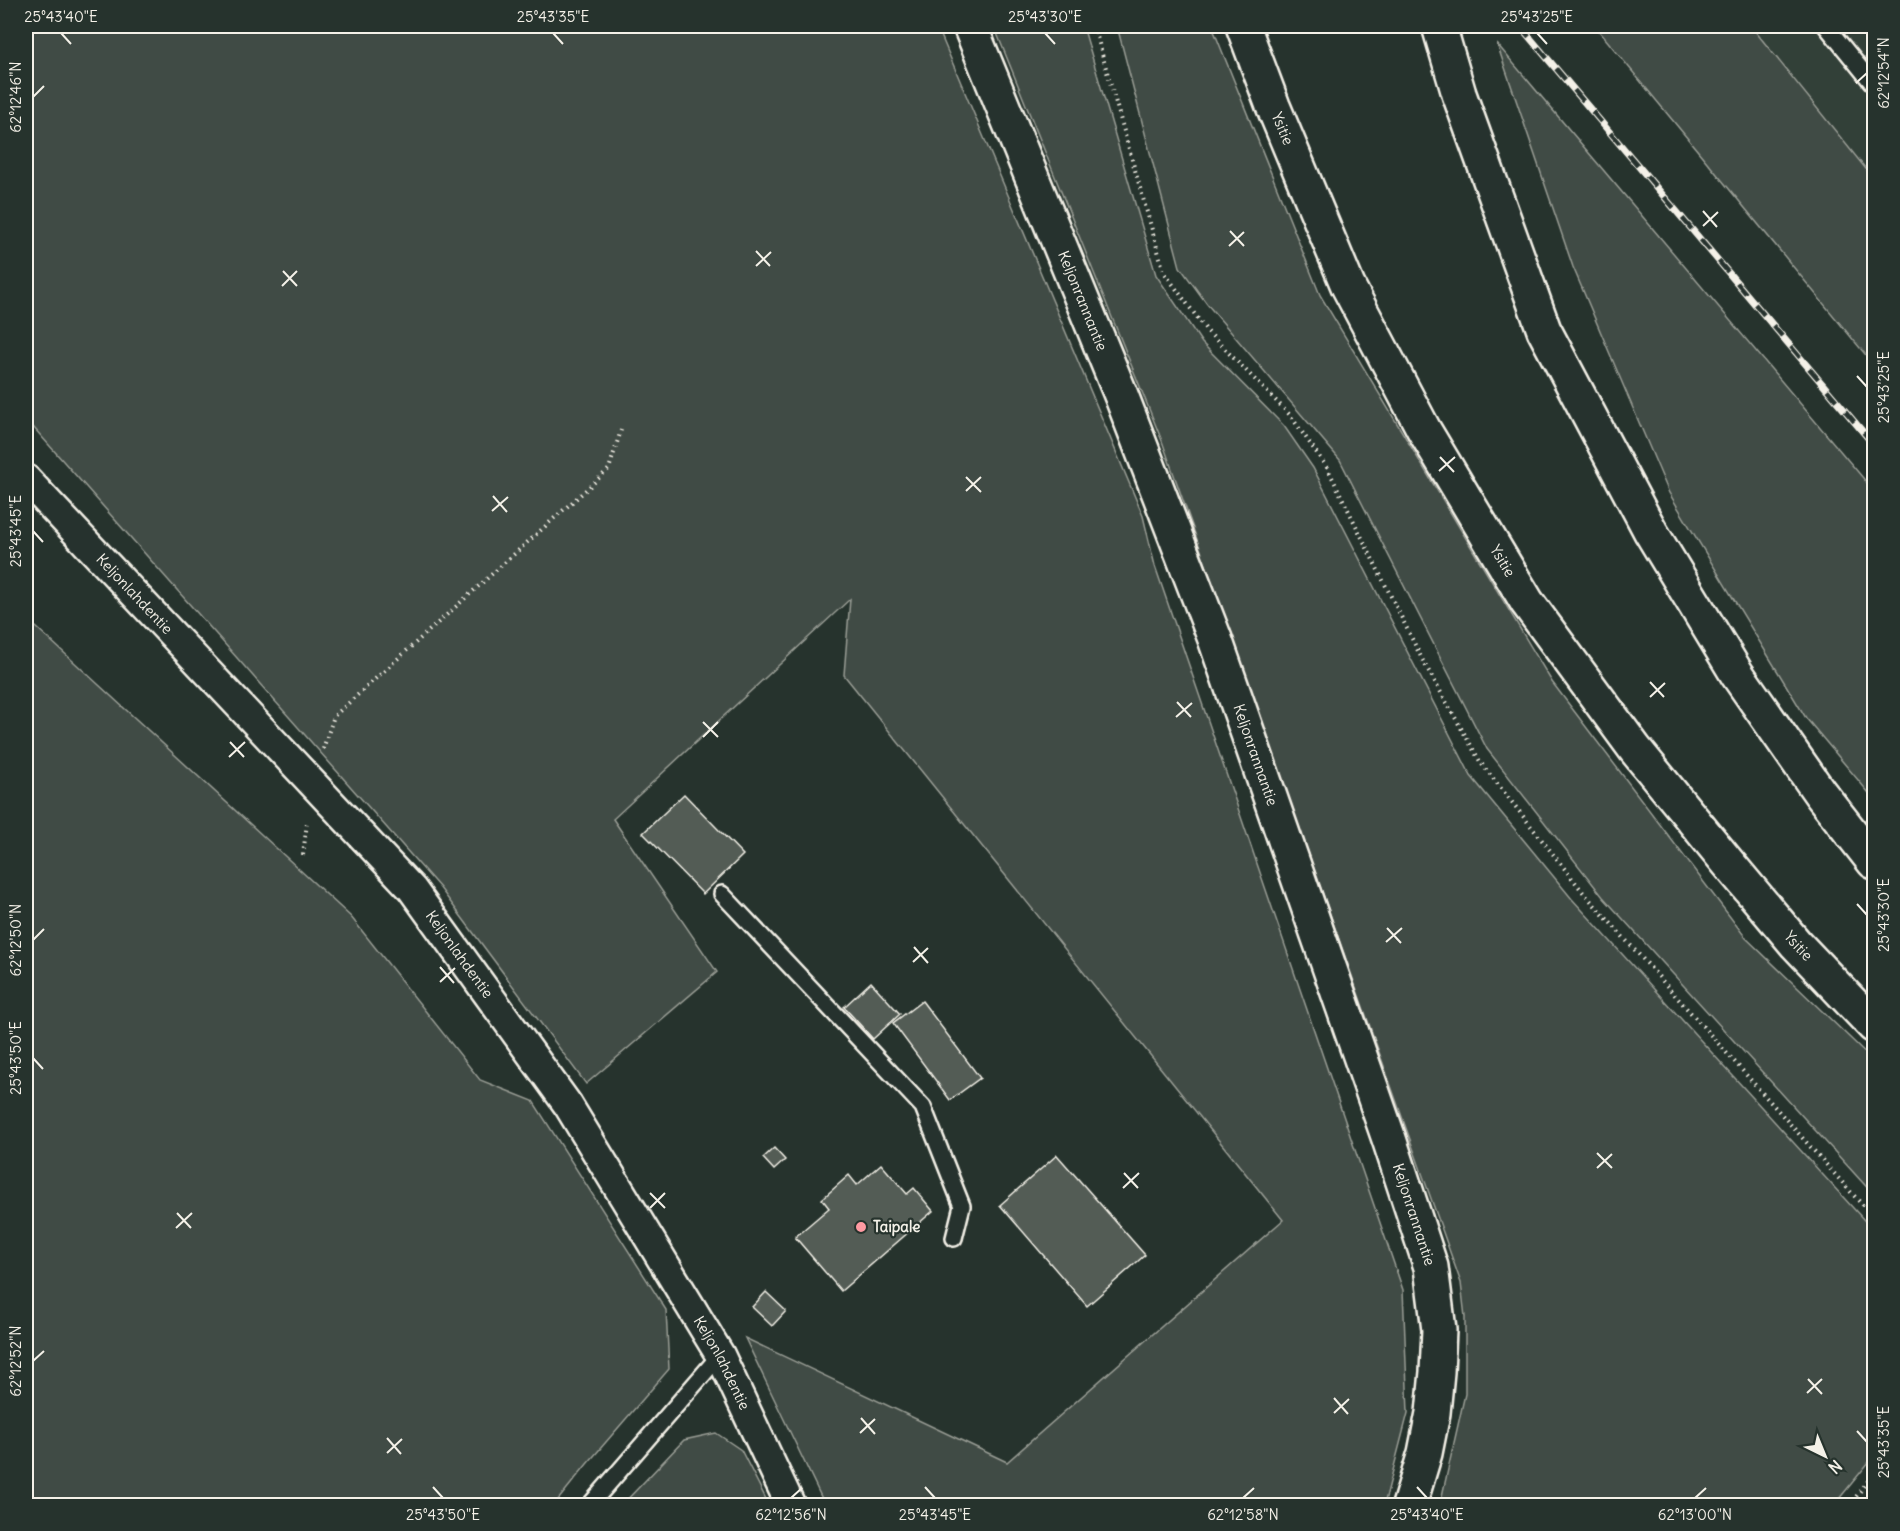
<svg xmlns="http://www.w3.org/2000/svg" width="1900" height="1531" font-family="Delius,sans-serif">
<rect width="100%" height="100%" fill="#26332d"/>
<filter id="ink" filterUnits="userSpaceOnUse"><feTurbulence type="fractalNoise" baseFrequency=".0167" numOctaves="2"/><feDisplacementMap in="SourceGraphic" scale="12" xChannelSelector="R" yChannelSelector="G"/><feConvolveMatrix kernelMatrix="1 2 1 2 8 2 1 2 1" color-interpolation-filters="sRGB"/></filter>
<g filter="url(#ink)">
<!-- built -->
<path fill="#333f39" d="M1751 26H1874V179Z"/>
<!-- green -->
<g fill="#414b45" stroke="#9a9e96" stroke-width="1.5">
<path d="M26 26H937L1143 516 1155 566 1403 1290 1408 1413 1384 1505H825L745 1338 1007 1462 1283 1220 844 675 850 599 613 819 717 972 586 1084 440 888 26 419Z"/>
<path d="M994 26H1083L1156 275 1202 343 1284 426 1313 468 1471 776 1572 899 1874 1231V1456L1834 1505H1440L1465 1394V1317L1461 1283 1162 441Z"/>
<path d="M1117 26H1212L1320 295 1552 682 1746 938 1874 1061V1195L1603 897 1487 749 1340 460 1207 304 1180 267Z"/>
<path d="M1595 26H1751L1874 179V365Z"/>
<path d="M1497 44 1874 491V799L1806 718 1669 493 1573 267Z"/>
<path d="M36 627 351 917 480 1080 533 1101 666 1310 669 1369 587 1464 554 1505H26V636Z"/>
<path d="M716 1433 741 1450 769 1505H622L684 1440Z"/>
</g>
<!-- building -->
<g fill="#525c55" stroke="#f4f1e8" stroke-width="1.5">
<path d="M684 794 743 855 703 894 643 833Z"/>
<path d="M871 982 900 1014 873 1039 844 1007Z"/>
<path d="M922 1001 980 1078 950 1100 893 1023Z"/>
<path d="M774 1148 785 1160 774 1170 763 1158Z"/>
<path d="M1057 1155 1145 1255 1087 1306 1000 1205Z"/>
<path d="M881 1164 907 1194 914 1188 933 1211 841 1291 795 1237 829 1208 822 1199 849 1175 857 1185Z"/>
<path d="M766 1292 786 1311 772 1326 752 1307Z"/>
</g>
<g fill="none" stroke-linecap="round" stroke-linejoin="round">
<!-- lane casing -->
<g stroke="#f4f1e8" stroke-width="20">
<g id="lane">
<path d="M1826 26 1874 85"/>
<path d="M722 894 923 1107 962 1206 954 1238"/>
<path d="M589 1506 720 1355"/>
</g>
</g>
<!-- street casing -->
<g stroke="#f4f1e8" stroke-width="33">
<g id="street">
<path id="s1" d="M26 479 412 889 568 1105 720 1355 791 1506"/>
</g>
</g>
<!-- secondary casing -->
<g stroke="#f4f1e8" stroke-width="38">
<g id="secondary">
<path id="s2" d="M970 26 1121 395 1215 639 1389 1139 1431 1267 1439 1330 1437 1372 1433 1413 1425 1453 1409 1506"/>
</g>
</g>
<!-- highway casing -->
<g stroke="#f4f1e8" stroke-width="38">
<g id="highway">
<path id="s3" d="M1243 26 1273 106 1348 286 1424 430 1527 602 1635 749 1729 864 1796 944 1874 1026"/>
<path d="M1439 26 1459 94 1544 330 1651 532 1737 674 1820 793 1874 862"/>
</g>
</g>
<!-- path -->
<g stroke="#f4f1e8" stroke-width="4" stroke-dasharray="1.5 4.5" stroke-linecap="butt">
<path d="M1094 26 1164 272 1207 331 1290 415 1328 469 1423 661 1481 763 1583 892 1874 1218"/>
<path d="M323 749 334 716 609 469 621 430"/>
<path d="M303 855 307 823"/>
<path d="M1849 1506 1874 1473"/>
</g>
<!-- lane -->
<use href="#lane" stroke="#26332d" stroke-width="15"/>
<!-- street -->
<use href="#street" stroke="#26332d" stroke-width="28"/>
<!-- secondary -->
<use href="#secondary" stroke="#26332d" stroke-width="33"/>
<!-- highway -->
<use href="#highway" stroke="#26332d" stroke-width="33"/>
<!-- rail casing -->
<g stroke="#f4f1e8" stroke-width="7">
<path id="rail" d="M1520 26 1874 445"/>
</g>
<!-- rail -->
<use href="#rail" stroke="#26332d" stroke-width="4.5" stroke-dasharray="14" stroke-linecap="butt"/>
</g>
</g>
<!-- ticks -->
<path fill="none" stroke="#f4f1e8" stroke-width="2" d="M61 33 71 44M553 33 563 44M1045 33 1055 44M1537 33 1547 44M1856 83 1867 73M33 97 44 86M1703 211 1717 227M1703 226 1718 212M1230 231 1244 246M1229 246 1244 232M756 251 770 266M756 266 771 252M283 271 297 286M282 286 297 271M1857 376 1867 387M1440 457 1454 472M1439 471 1455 457M966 477 981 492M966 491 981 477M493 496 507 512M492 511 508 497M33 531 43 542M1650 682 1664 697M1650 697 1665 683M1177 702 1191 717M1176 717 1192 703M703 722 718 737M703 737 718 722M230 742 244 757M229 757 245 742M1857 904 1867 915M1387 928 1401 943M33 940 44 929M1386 942 1402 928M914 947 928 963M913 962 928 948M440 967 454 983M440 982 455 968M33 1058 43 1069M1597 1153 1612 1168M1597 1168 1612 1154M1124 1173 1138 1188M1123 1188 1139 1173M650 1193 665 1208M650 1208 665 1193M177 1213 191 1228M176 1228 192 1213M33 1361 44 1351M1808 1379 1822 1394M1807 1393 1822 1379M1334 1398 1348 1414M1334 1413 1349 1399M861 1418 875 1434M1857 1431 1867 1442M860 1433 875 1419M387 1438 401 1454M387 1453 402 1439M433 1487 443 1498M925 1487 935 1498M1417 1487 1427 1498M791 1498 802 1488M1243 1498 1254 1488M1695 1498 1706 1488"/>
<!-- markers -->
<circle fill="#ff9aa2" stroke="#26332d" stroke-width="2" cx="861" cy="1227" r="6"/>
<g text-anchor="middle" stroke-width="4.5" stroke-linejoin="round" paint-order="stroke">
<!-- street labels -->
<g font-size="15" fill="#f4f1e8" stroke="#26332d">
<text dy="5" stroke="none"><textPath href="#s3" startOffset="110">Ysitie</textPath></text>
<text dy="5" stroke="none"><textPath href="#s2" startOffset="297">Keljonrannantie</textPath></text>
<text dy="5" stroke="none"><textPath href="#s3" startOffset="596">Ysitie</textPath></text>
<text dy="5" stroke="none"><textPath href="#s1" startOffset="158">Keljonlahdentie</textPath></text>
<text dy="5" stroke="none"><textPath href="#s2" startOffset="783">Keljonrannantie</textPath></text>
<text dy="5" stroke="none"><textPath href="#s3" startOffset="1082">Ysitie</textPath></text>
<text dy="5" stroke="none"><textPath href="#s1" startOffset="644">Keljonlahdentie</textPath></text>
<text dy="5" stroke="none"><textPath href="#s2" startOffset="1269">Keljonrannantie</textPath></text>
<text dy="5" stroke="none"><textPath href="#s1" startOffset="1130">Keljonlahdentie</textPath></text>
</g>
<!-- poi labels -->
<g font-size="15" font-weight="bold" fill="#f4f1e8" stroke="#26332d" text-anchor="start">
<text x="873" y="1232">Taipale</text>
</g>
</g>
<!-- margin -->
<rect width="1900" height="1531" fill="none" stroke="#26332d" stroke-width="66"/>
<!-- north arrow -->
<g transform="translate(1825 1456) rotate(137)" stroke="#26332d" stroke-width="4.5" paint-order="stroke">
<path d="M0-4.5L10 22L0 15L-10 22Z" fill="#f4f1e8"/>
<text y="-9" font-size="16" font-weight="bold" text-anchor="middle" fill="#f4f1e8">N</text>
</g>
<rect x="33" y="33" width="1834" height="1465" fill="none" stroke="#f4f1e8" stroke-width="2"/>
<g font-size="15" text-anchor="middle" fill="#f4f1e8">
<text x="61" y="22">25°43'40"E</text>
<text x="553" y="22">25°43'35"E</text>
<text x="1045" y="22">25°43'30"E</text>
<text x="1537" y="22">25°43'25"E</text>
<text transform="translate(1884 73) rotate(-90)" y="5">62°12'54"N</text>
<text transform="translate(16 97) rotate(-90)" y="5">62°12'46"N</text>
<text transform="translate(1884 387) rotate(-90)" y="5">25°43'25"E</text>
<text transform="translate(16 531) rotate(-90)" y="5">25°43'45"E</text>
<text transform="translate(1884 915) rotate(-90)" y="5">25°43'30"E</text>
<text transform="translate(16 940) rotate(-90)" y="5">62°12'50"N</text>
<text transform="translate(16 1058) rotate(-90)" y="5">25°43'50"E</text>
<text transform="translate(16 1361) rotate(-90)" y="5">62°12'52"N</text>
<text transform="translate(1884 1442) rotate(-90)" y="5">25°43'35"E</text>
<text x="443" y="1520">25°43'50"E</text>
<text x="791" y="1520">62°12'56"N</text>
<text x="935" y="1520">25°43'45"E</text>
<text x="1243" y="1520">62°12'58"N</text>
<text x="1427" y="1520">25°43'40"E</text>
<text x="1695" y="1520">62°13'00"N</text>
</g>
</svg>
